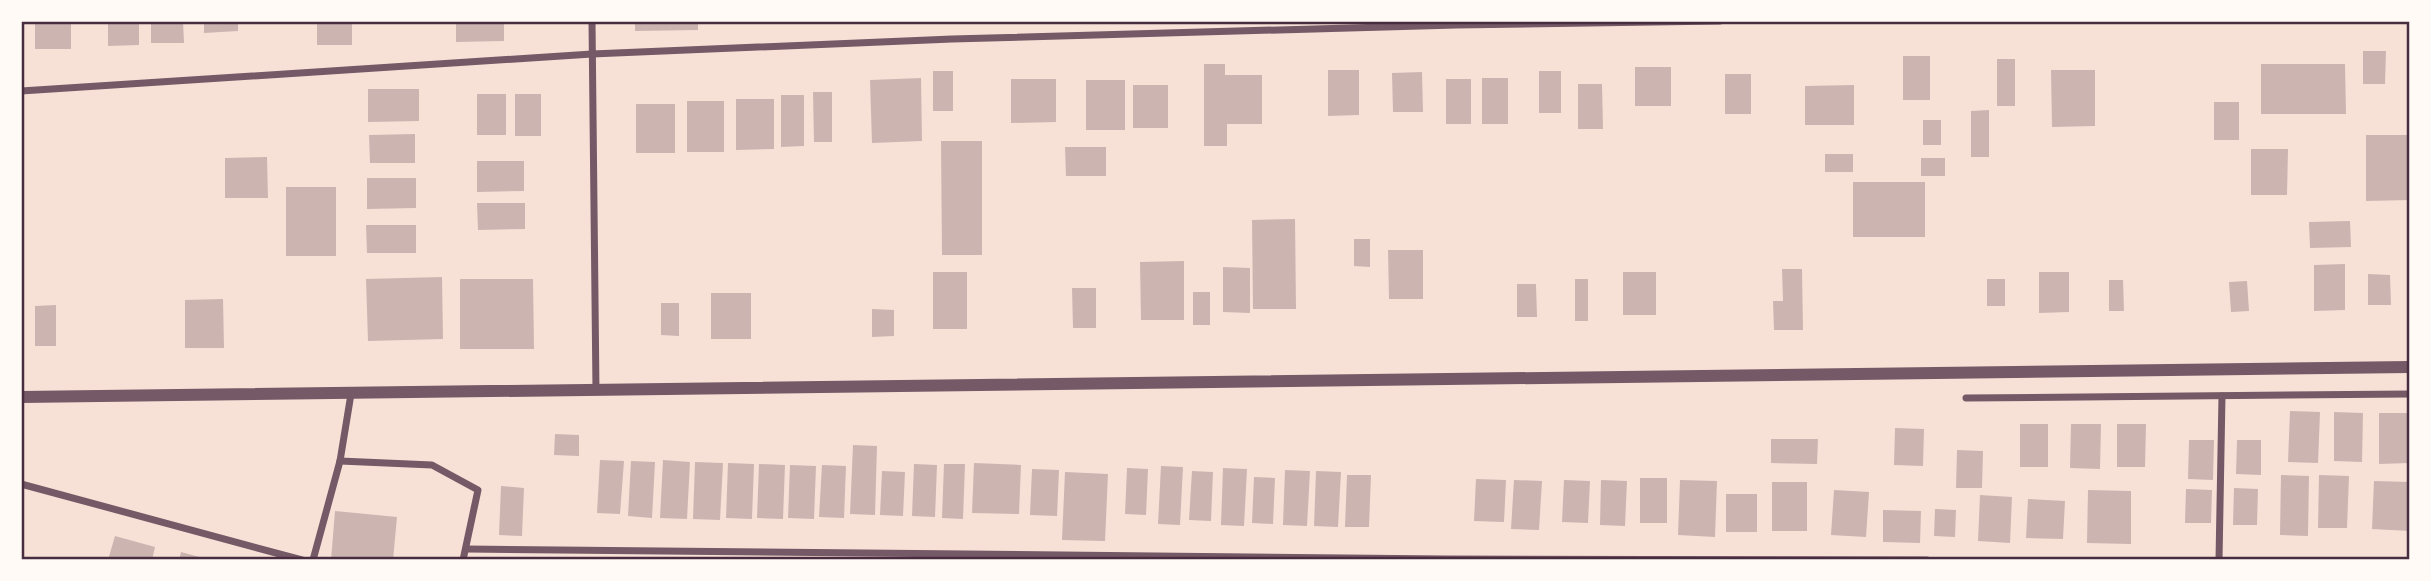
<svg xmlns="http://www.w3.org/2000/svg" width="2431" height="581" font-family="'Source Sans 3',sans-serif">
<rect width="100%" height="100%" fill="#f7e1d7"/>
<!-- building -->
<g fill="#ccb4b1">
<rect x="35" y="21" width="36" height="28"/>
<path d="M108 21H139V45L108 46Z"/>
<path d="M151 21H183L184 43H151Z"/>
<path d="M204 21H238V31L204 33Z"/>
<rect x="317" y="21" width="35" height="24"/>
<path d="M456 21H504V41L456 42Z"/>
<path d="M635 21H698V30L635 31Z"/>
<path d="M2363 51H2386L2385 84H2363Z"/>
<rect x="1903" y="56" width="27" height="44"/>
<rect x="1997" y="59" width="18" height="47"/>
<path d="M1204 64H1225V75H1262V124H1227V146H1204Z"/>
<path d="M2261 64H2345L2346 114H2261Z"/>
<rect x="1635" y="67" width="36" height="39"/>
<path d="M1328 70H1359V115L1328 116Z"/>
<path d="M2051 70H2095V126L2052 127Z"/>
<rect x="933" y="71" width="20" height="40"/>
<rect x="1539" y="71" width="22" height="42"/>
<path d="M1422 72 1423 112H1393L1392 73Z"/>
<rect x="1725" y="74" width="26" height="40"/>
<path d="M921 78 922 141 872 143 870 80Z"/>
<rect x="1482" y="78" width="26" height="46"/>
<path d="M1011 79H1056V122L1011 123Z"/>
<rect x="1446" y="79" width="25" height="45"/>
<rect x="1086" y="80" width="39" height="50"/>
<path d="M1578 84H1602L1603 129H1578Z"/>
<rect x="1133" y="85" width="35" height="43"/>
<path d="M1854 85V125H1805V86Z"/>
<path d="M368 89H419V121L368 122Z"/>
<path d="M813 92H832V142H814Z"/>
<rect x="477" y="94" width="29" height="41"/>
<rect x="515" y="94" width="26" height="42"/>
<path d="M781 95H804V146L781 147Z"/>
<path d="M736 99H774V149L736 150Z"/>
<rect x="687" y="101" width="37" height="51"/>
<rect x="2214" y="102" width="25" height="38"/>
<rect x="636" y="104" width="39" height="49"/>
<path d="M1989 110V157H1971V111Z"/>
<rect x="1923" y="120" width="18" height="25"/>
<path d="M415 134V163H370L369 135Z"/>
<path d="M2366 135H2410V200L2366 201Z"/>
<path d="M941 141H982V255H942Z"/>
<path d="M1065 147H1106V176H1066Z"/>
<path d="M2251 149H2288L2287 195H2251Z"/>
<rect x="1825" y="154" width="28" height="18"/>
<path d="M267 157 268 198H225V158Z"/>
<rect x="1921" y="158" width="24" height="18"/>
<path d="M477 161H524V191L477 192Z"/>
<path d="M367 178H416V208L367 209Z"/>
<rect x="1853" y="182" width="72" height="55"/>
<rect x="286" y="187" width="50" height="69"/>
<path d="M477 203H525V229L478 230Z"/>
<path d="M1295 219 1296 309H1253L1252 220Z"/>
<path d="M2350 221 2351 247 2310 248 2309 222Z"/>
<path d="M366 225H416V253H367Z"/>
<path d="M1354 239H1370V267L1354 266Z"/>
<path d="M1388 250H1423V299H1389Z"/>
<path d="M1184 261V320H1141L1140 262Z"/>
<path d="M2345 264V310L2314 311V265Z"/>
<path d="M1223 267 1250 268V313L1223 312Z"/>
<path d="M1782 269H1802L1803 330H1774L1773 301H1783Z"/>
<rect x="933" y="272" width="34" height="57"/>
<rect x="1623" y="272" width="33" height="43"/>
<path d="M2039 272H2069V312L2039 313Z"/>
<path d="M2368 274 2390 275 2391 305H2368Z"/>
<path d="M442 277 443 339 368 341 366 279Z"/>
<path d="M460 279H533L534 349H460Z"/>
<rect x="1575" y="279" width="13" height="42"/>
<rect x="1987" y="279" width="18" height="27"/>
<path d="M2109 280H2123L2124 311H2109Z"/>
<path d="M2247 281 2249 311 2231 312 2229 282Z"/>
<path d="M1517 284H1536L1537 317H1517Z"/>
<path d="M1072 288H1096V328H1073Z"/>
<rect x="1193" y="292" width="17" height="33"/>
<rect x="711" y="293" width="40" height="46"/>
<path d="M223 299 224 348H185V300Z"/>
<path d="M661 303H679V336L661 335Z"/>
<path d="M56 305V346H35V306Z"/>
<path d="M872 309 894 310V336L872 337Z"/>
<path d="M2290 411 2320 412 2318 463 2288 462Z"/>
<path d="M2334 412 2363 413 2362 462 2334 461Z"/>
<path d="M2379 413H2409V463L2379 464Z"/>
<rect x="2020" y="424" width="28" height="43"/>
<path d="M2071 424H2101L2100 469 2070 468Z"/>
<path d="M2117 424H2146L2145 467H2117Z"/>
<path d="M1895 428 1924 429 1923 466 1894 465Z"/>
<path d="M555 434 579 435V456L554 455Z"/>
<path d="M1771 439H1818L1817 464 1771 463Z"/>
<path d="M2189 440H2214L2213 480 2188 479Z"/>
<path d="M2237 440H2261V475L2236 474Z"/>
<path d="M853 445 877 446 875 515 850 514Z"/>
<path d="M1957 450 1983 451 1982 488H1956Z"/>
<path d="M600 460 624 461 620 514 597 513Z"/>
<path d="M663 460 690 462 687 519 660 518Z"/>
<path d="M631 461 655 462 652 518 628 516Z"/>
<path d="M695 462 723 463 720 520 693 519Z"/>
<path d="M728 463 754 464 752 519 726 518Z"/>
<path d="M974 463 1021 465 1019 514 972 513Z"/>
<path d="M759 464 785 465 783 519 757 518Z"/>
<path d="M914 464 937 465 935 517 912 516Z"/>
<path d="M944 464H965L963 519 942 518Z"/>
<path d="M790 465 816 466 814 519 788 518Z"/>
<path d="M822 465 846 466 844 518 819 517Z"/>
<path d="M1161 466 1183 467 1180 525 1158 524Z"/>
<path d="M1127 468 1148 469 1146 515 1125 514Z"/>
<path d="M1223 468 1247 469 1244 526 1221 525Z"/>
<path d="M1032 469 1059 470 1057 516 1030 515Z"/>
<path d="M1285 470 1310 471 1307 526 1283 525Z"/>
<path d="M882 471 905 472 903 516 880 515Z"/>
<path d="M1192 471 1213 472 1211 521 1189 520Z"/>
<path d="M1316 471 1341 472 1338 527 1314 526Z"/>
<path d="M1065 472 1108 474 1105 541 1062 540Z"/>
<path d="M1347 475H1371L1369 527H1345Z"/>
<path d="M2281 475 2309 476 2308 536 2280 535Z"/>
<path d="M2319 475 2349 476 2347 528H2318Z"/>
<path d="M1254 477 1275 478 1273 524 1252 523Z"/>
<rect x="1640" y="478" width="27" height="45"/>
<path d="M1476 479 1506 480 1504 522 1474 521Z"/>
<path d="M1514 480 1542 481 1539 530 1511 529Z"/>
<path d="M1564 480 1590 481 1588 523 1562 522Z"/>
<path d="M1601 480 1627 481 1625 526 1600 525Z"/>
<path d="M1680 480 1717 481 1715 537 1678 535Z"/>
<path d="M2374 481 2410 482V531L2372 529Z"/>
<rect x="1772" y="482" width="35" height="49"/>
<path d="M501 486 524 488 522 536 499 535Z"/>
<path d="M2234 488 2258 489 2257 525H2233Z"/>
<path d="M2186 489 2212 490 2211 523H2185Z"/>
<path d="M1834 490 1869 492 1866 537 1831 535Z"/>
<path d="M2088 490 2131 491V544L2087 543Z"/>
<rect x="1726" y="494" width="31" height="38"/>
<path d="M1980 495 2012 497 2010 543 1978 541Z"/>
<path d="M2028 499 2065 501 2063 539 2026 538Z"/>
<path d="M1935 509 1956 510 1955 537 1934 536Z"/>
<path d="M1883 510 1921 511 1920 543 1883 542Z"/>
<path d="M335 511 397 517 393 560H331Z"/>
<path d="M115 536 155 547 152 560H108Z"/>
<path d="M181 552 207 559V560H179Z"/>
</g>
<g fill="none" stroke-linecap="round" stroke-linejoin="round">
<!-- minor -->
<g stroke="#755966" stroke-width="7">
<path d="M592 21 596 391"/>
<path d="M21 91 592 54 952 39 1456 25 1720 21"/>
<path d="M1966 398 2410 394"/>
<path d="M340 461 432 465 478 490 463 560"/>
<path d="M21 484 302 560"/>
<path d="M467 549 1447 559 1927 560"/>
<path d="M313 560 340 461 351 394"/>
<path d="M2219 560 2222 396"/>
</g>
<!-- tertiary -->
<path stroke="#755966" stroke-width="12" d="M21 397 2410 367"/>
</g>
<!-- border -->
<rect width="2431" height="581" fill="none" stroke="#fffaf5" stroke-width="46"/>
<rect x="23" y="23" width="2385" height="535" fill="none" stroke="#4a2c40" stroke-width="2.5"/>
</svg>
